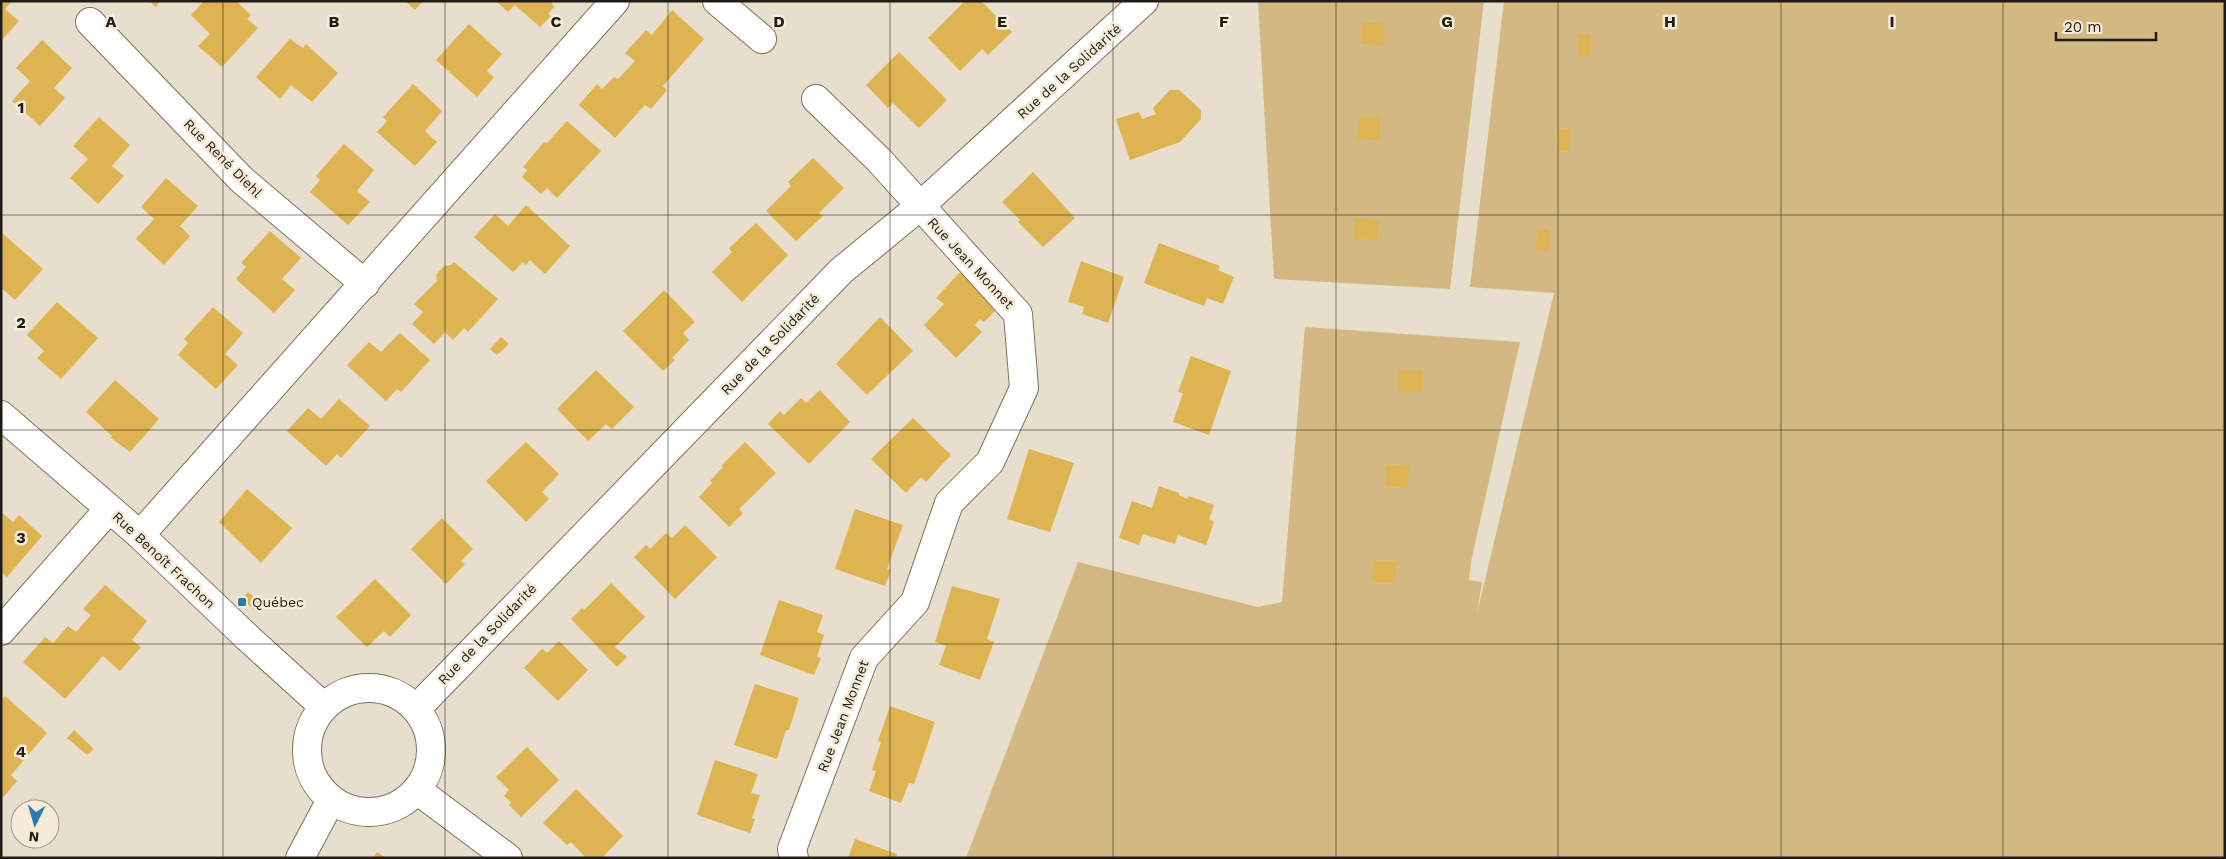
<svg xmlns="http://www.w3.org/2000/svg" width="2226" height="859" font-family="'Work Sans',sans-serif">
<rect width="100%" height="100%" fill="#e7decb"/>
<!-- green -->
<g fill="#d3b981">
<path d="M1258 1H1484L1450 289 1274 279Z"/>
<path d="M1504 1H2225V858H966L1078 562 1258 607 1282 602 1305 327 1520 342 1471 562 1469 580 1482 582 1477 613 1554 293 1470 287Z"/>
</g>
<!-- building -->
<g fill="#deb452">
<path d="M1 1H12L5 9 19 21 1 41Z"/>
<path d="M149 1H160L156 7Z"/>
<path d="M204 1H236L251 15 247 19 258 28 222 67 198 46 210 34 191 15Z"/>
<path d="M405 1H423L415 10Z"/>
<path d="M496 1H551L554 7 548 14 551 16 540 27 515 5 508 12Z"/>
<path d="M965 1H981L1012 32 988 55 982 49 960 71 928 38Z"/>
<path d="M672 10 704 39 663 86 667 90 651 109 645 105 615 138 579 105 597 84 602 89 614 77 618 79 635 61 625 53 646 30 652 35Z"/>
<path d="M1362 22 1384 23V45L1361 44Z"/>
<path d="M469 24 502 54 487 71 494 77 477 97 436 60Z"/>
<path d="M1578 34 1591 35 1590 56H1578Z"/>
<path d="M290 39 303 48 306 44 338 73 312 102 291 85 280 99 256 77Z"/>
<path d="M42 40 72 68 54 88 65 98 40 126 12 101 30 81 16 68Z"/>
<path d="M899 52 947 100 919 128 893 103 888 108 866 85Z"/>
<path d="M413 84 442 111 425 131 437 142 415 166 377 132 387 121 383 117Z"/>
<path d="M1170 90H1179L1201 110V119L1180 142 1130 160 1116 119 1139 112 1142 119 1156 114 1153 108Z"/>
<path d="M99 117 130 145 112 166 124 176 98 204 70 178 88 159 73 146Z"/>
<path d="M1359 117 1380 118V140L1357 139Z"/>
<path d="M567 121 601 151 557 198 547 188 541 194 522 177 527 170 523 167 544 142 547 143Z"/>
<path d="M1559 129 1570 130 1569 151H1557Z"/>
<path d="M344 144 374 170 357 191 370 202 348 225 310 192 320 180 316 176Z"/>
<path d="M813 158 844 188 819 213 823 216 796 241 766 211 791 186 788 182Z"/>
<path d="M1033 172 1075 218 1043 247 1018 222 1020 220 1002 202Z"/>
<path d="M166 178 198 206 180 226 190 236 164 265 136 239 154 219 141 207Z"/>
<path d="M526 205 570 246 545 274 530 260 526 265 523 262 513 272 474 237 495 214 508 226Z"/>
<path d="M1355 218 1378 220 1377 240 1354 239Z"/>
<path d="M756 223 788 255 742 302 712 272 732 252 729 248Z"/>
<path d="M1537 230H1549V251H1536Z"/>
<path d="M270 231 301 258 282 279 295 290 274 313 236 279 246 267 241 263Z"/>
<path d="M1 232 43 269 15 300 1 288Z"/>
<path d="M1159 243 1220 266 1218 270 1234 277 1223 304 1207 298 1204 306 1144 283Z"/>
<path d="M1081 261 1124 277 1108 323 1082 314 1084 307 1068 302Z"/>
<path d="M454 262 498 299 468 332 464 328 453 340 445 332 434 344 412 324 423 312 414 304 437 281 436 275 444 266 451 265Z"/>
<path d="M959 273 967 274 1000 306 984 322 980 319 975 325 982 332 956 358 924 325 944 304 936 298Z"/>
<path d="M664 290 695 322 683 333 689 340 672 358 675 360 663 371 623 331Z"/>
<path d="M57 302 98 338 61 379 37 358 44 351 27 335Z"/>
<path d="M213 307 243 333 225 354 238 365 216 389 178 355 188 343 184 339Z"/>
<path d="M880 317 913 351 867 395 836 364Z"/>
<path d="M400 333 430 360 401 392 397 389 386 401 347 365 369 342 381 352Z"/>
<path d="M501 337 509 344 497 355 490 349Z"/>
<path d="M1191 356 1231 371 1209 435 1173 422 1183 393 1178 392Z"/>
<path d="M596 370 634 407 612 429 606 424 588 441 557 409Z"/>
<path d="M1399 370 1423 371 1421 392H1398Z"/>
<path d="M115 380 159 419 130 452 111 438 112 436 86 412Z"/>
<path d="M820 390 850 422 809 464 768 424 780 411 784 415 801 398 806 403Z"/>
<path d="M339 399 370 426 341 458 337 454 326 466 287 431 308 408 321 419Z"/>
<path d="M913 418 951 455 926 482 921 477 906 493 871 459Z"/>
<path d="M526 442 559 474 542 492 549 499 526 522 486 481Z"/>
<path d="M745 442 776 473 739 509 743 513 729 527 699 497 712 483 710 481 723 467 721 466Z"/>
<path d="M1029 449 1074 463 1050 532 1007 519Z"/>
<path d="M1386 465 1409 466 1408 488 1385 486Z"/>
<path d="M1159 486 1179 493V495L1187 499 1189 496 1214 505 1209 519 1214 522 1206 545 1178 535 1175 544 1143 534 1139 545 1119 538 1132 501 1152 508Z"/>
<path d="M247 489 292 528 261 563 219 522Z"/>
<path d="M855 509 903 525 887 569 891 570 885 586 835 569Z"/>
<path d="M1 512 13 522 19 515 42 536 7 577 1 572Z"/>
<path d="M442 518 473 549 461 561 465 564 446 584 411 549Z"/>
<path d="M685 525 717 557 675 599 634 557 646 545 650 549 666 533 672 538Z"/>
<path d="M1373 561 1397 562 1395 583 1372 582Z"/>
<path d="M375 579 411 615 390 637 384 631 367 647 336 617Z"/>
<path d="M611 583 645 617 615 647 627 657 617 667 571 619 582 608 584 610Z"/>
<path d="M105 585 147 621 132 640 141 647 120 671 103 656 65 699 23 662 45 637 53 643 68 626 76 632 91 615 83 609Z"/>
<path d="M952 586 1000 599 987 639 994 642 980 680 939 665 946 646 935 642Z"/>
<path d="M248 592 264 605 257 612 242 599Z"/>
<path d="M779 600 823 615 817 632 824 635 817 657 821 658 814 675 760 655Z"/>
<path d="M559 641 588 670 558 701 524 668 542 649 547 653Z"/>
<path d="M755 684 799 698 789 730H786L777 759 734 745Z"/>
<path d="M5 696 47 733 11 775 17 781 1 800V701Z"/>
<path d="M890 706 935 722 914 784 909 783 901 803 869 791 876 771 872 770 881 742 878 741Z"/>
<path d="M74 730 94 749 87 755 67 738Z"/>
<path d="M527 747 559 780 521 817 509 805 511 802 504 796 509 790 496 777Z"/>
<path d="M715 760 758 774 751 793 760 795 752 818 755 819 750 833 697 815Z"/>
<path d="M576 789 623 836 602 858H586L571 842 567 845 543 823Z"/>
<path d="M855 839 897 854 896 858H848Z"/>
<path d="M377 852 386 858H373Z"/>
</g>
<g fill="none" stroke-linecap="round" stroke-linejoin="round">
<!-- street casing -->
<g stroke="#7a7260" stroke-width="30">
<g id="street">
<path d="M717 1 762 39"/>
<path d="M90 22 242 180 365 284"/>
<path d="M140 535 615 1"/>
<path d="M1 631 109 509"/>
<path d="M417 708 841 271 919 207 1144 1"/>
<path d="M300 858 331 800"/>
<path d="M794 858 792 849 864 658 915 602 949 503 990 462 1024 388 1018 314 879 160 816 99"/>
</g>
</g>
<!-- secondary casing -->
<g stroke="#7a7260" stroke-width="30">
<g id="secondary">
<path d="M1 415 140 535 248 638 324 707"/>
<circle cx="369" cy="750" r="62"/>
<path d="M420 788 425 796 508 858"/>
</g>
</g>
<!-- street -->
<use href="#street" stroke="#fff" stroke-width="28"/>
<!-- secondary -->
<use href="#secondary" stroke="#fff" stroke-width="28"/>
</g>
<!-- grid -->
<path fill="none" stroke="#211d16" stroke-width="1" stroke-opacity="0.55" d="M223 1V858M445 1V858M668 1V858M890 1V858M1113 1V858M1336 1V858M1558 1V858M1781 1V858M2003 1V858M1 215H2225M1 430H2225M1 644H2225"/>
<!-- markers -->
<rect fill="#2d7bad" stroke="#f5ebd8" stroke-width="2" x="237" y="597" width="10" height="10" rx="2.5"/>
<g text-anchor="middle" stroke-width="5" stroke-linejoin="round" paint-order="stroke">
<!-- street labels -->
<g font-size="14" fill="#211d16" stroke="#f5ebd8">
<text transform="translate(1069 71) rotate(-42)" y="5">Rue de la Solidarité</text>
<text transform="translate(223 158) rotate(45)" y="5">Rue René Diehl</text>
<text transform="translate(971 263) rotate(47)" y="5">Rue Jean Monnet</text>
<text transform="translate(770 344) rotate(-46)" y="5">Rue de la Solidarité</text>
<text transform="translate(164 560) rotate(43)" y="5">Rue Benoît Frachon</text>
<text transform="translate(487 634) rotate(-46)" y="5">Rue de la Solidarité</text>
<text transform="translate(843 716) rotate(-69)" y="5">Rue Jean Monnet</text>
</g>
<!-- poi labels -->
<g font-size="14" fill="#211d16" stroke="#f5ebd8" text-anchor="start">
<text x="252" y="607">Québec</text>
</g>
</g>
<g font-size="16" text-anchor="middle" font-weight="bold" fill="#211d16" stroke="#f5ebd8" stroke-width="5" stroke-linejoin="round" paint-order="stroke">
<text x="111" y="27">A</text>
<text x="334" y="27">B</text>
<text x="556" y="27">C</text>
<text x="779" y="27">D</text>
<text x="1002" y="27">E</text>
<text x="1224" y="27">F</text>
<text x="1447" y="27">G</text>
<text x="1670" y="27">H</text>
<text x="1892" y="27">I</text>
<text x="21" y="113">1</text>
<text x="21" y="328">2</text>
<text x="21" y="543">3</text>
<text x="21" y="757">4</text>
</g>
<!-- border -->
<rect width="2226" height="859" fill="none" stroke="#211d16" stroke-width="5"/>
<!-- north arrow -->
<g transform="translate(35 824) rotate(185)"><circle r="24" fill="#f5ebd8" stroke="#a0998a"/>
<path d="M0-4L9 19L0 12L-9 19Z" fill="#2d7bad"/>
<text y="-8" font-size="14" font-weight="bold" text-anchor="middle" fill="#211d16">N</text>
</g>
<!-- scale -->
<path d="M2056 32v8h100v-8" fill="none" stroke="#211d16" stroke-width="2.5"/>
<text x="2064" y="32" font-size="15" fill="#211d16" stroke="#f5ebd8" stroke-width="4" paint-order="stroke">20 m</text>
</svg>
